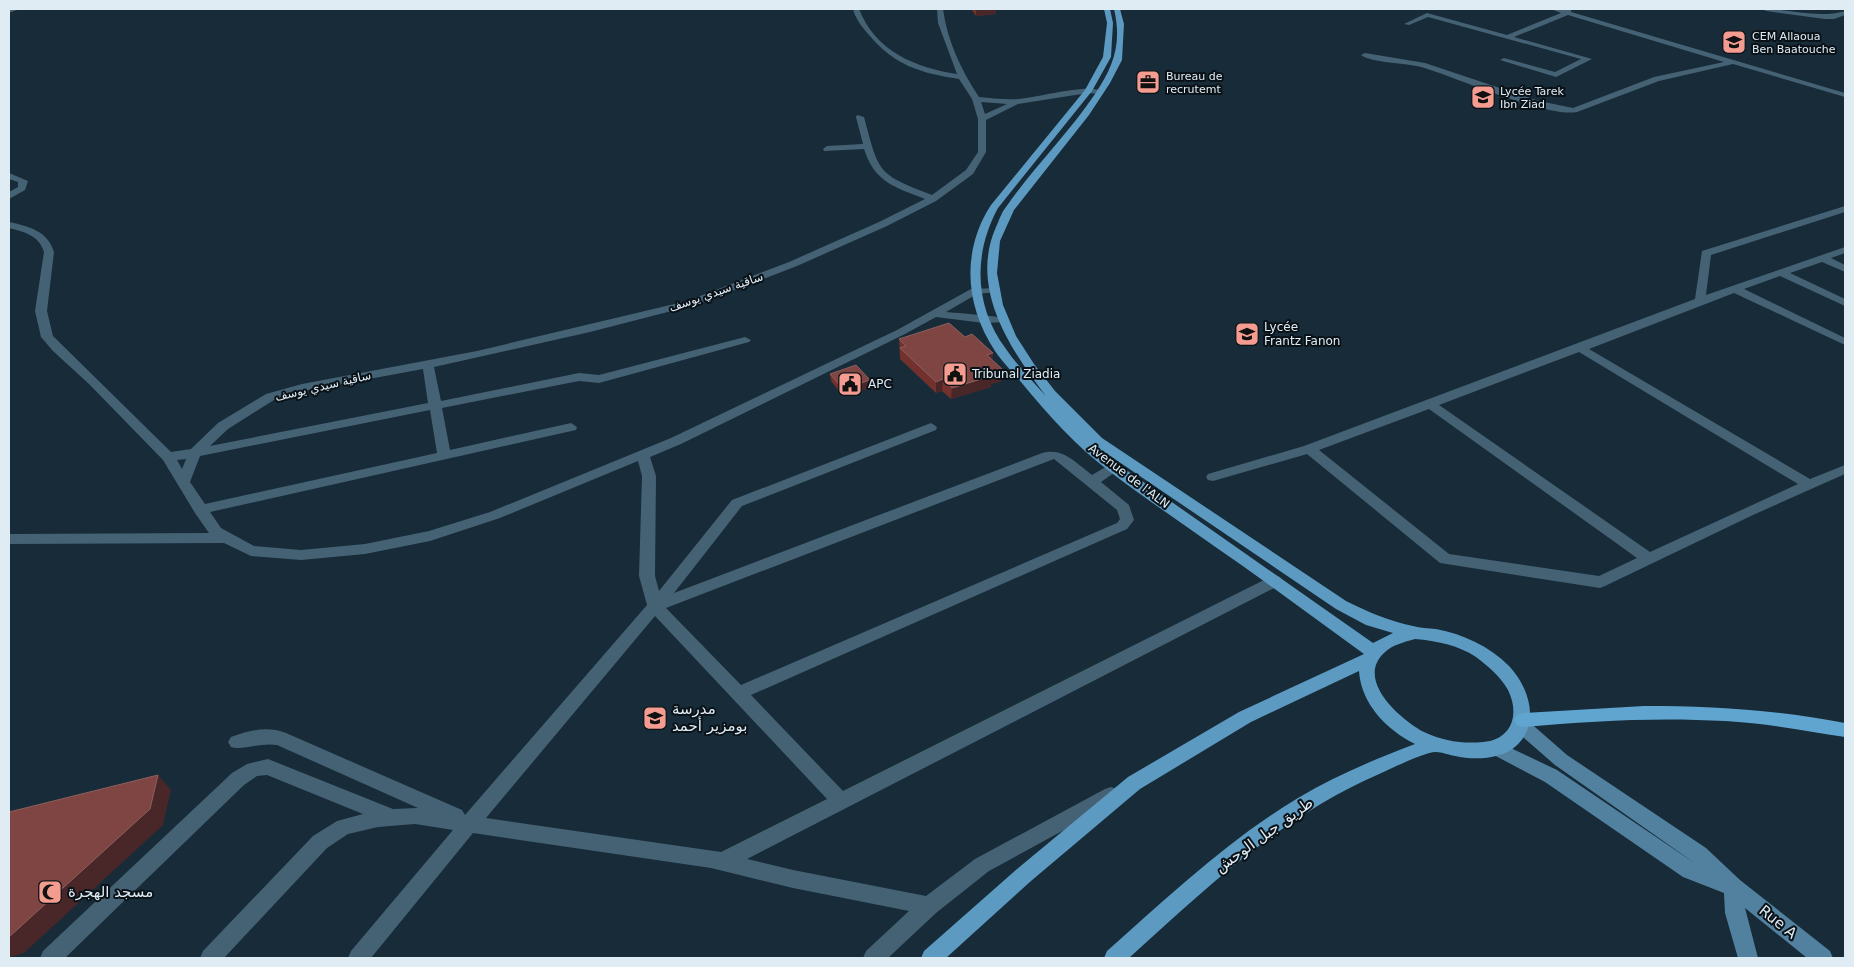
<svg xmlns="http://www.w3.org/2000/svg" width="1854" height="967" font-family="'DejaVu Sans','Noto Naskh Arabic',sans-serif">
<rect width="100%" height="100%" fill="#172b38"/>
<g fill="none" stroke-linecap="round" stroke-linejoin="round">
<!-- minor -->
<g fill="#456275" fill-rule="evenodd">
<path d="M9 9H19L9 13Z"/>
<path d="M853 9H859C875 51 916 68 957 74L938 23 937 9H943C947 40 961 70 979 97 991 98 1005 100 1018 99 1037 98 1090 82 1104 92L1100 94 1088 93 1018 104 986 120V152L973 174 936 201 887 226 797 266 695 305 590 332 434 367 441 401 579 373 599 375 745 337 751 340 749 342 599 383 579 381 442 408 450 450 571 423 577 427 576 430 210 512 221 528 254 546 301 550 365 544 429 531 490 512 671 438 897 330 971 289 997 288 998 290 997 292 977 294 946 312C956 313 1005 316 1009 320L1007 322 984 323 936 317 905 334 681 444 650 457 656 476 655 576 659 591 732 500 931 423 937 427 936 430 742 506 674 593 1042 453C1063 447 1076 463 1092 475L1109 465H1119L1121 468 1101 482 1129 505 1134 520 1127 529 751 695 843 791 1270 577 1275 575 1280 577 1283 581 1280 585 747 859 793 870 926 896 975 859 1105 789 1111 787 1117 789 1120 795 1117 801 989 871 936 913 888 958H863L866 951 909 911 793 888 711 868 473 833 371 958H348L351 951 453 830 415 824 378 827 348 834 327 848 224 958H200L203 951 313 836 337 821 363 814 267 775 257 776 244 785 65 958H40L43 951 232 773 247 764 268 759 393 809 418 808 277 745C261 742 242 751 231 747L228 742 231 737C250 730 267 726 286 733L462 810 465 815 647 605 639 576 642 476 638 461 500 518 430 541 365 554 301 560 251 556 224 543 9 544V534L209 533 195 513 163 460 89 384 53 351 41 337 35 311 44 252C39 235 24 232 9 228V222C28 226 48 231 54 252L47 311 53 336 171 452 191 449 218 423 266 394 302 384 477 351 687 301 789 262 879 222 925 199C895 187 875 183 864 149L824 151 823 149 827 146 863 144 856 117 857 115 864 117C879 173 877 174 932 195L966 170 978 152V119L972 99 959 79C921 73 895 66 869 35 862 27 855 18 853 9ZM981 102 1007 104 985 114ZM423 369 428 403 210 446 228 429 274 400 304 391ZM430 410 437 453 205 504 190 482 200 456ZM186 459 182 469 177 460ZM1054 459 1117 510 1120 519 1117 523 741 685 666 608ZM655 616 827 799 721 852 486 818Z"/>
<path d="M1551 9H1571V12L1845 93V97L1733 64 1659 81 1577 112C1546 118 1456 77 1421 67 1406 63 1372 63 1361 55L1365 53 1425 63 1539 101 1573 108 1654 77 1724 62 1568 15 1514 37 1592 59 1556 77 1500 60 1504 58 1555 72 1581 59 1428 17 1409 25 1404 24 1427 13 1507 35 1561 13Z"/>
<path d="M1763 9C1791 9 1818 19 1845 11V15L1834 19H1825L1766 11Z"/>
<path d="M9 173 28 181 25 190 9 199V192L18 187V182L9 179Z"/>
<path d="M1845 206V212L1711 255 1706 295 1845 247V253L1831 258 1845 265V272L1822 262 1790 273 1845 299V306L1780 276 1744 289 1845 338V345L1734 293 1589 349 1810 479 1845 465V474L1753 515 1605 586 1600 588 1440 563 1307 454 1213 481 1208 480 1206 477 1208 474 1304 446 1695 299 1702 251ZM1579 352 1798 484 1650 552 1439 405ZM1429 409 1637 558 1599 576 1449 554 1319 450Z"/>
</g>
<!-- secondary -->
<path fill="#5281a0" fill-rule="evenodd" d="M1521 718 1527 720 1567 755 1706 848 1740 880 1830 951 1833 958H1807L1745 908 1758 958H1738L1725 913 1724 893 1683 877 1545 782 1490 753 1487 748 1490 743 1496 741 1557 770 1696 864 1555 765 1515 730 1512 725 1515 720Z"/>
<!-- primary -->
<path fill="#5c9ac1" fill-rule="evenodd" d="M1104 9H1110L1113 23 1111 57 1092 91 998 208C973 254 974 306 1006 349 1017 365 1032 381 1046 396 1010 349 969 288 996 227 999 221 1001 213 1006 207 1033 168 1068 134 1095 94 1114 66 1122 43 1114 9H1120L1124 24 1122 60 1110 83 1089 115 1014 210 1000 241 997 273 1003 305 1016 336 1034 364 1055 391 1102 438 1346 601C1368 612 1389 621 1413 626 1420 628 1428 628 1436 629 1463 634 1489 646 1509 666 1529 687 1541 724 1516 746 1501 760 1473 760 1455 756 1449 755 1442 752 1436 752 1427 751 1388 770 1377 775 1281 817 1205 889 1129 958H1104L1107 951C1168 897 1228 840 1298 798 1335 776 1375 759 1415 744 1387 730 1361 704 1359 671L1251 722 1140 789 1031 881 946 958H921L924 951 1017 869 1128 777 1239 712 1364 654C1314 618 1265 581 1214 546 1179 521 1143 497 1109 471 1076 446 1048 415 1021 382 1013 372 1002 362 995 351 965 306 961 251 991 205L1085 90 1103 57 1107 23ZM1100 449 1336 609 1366 625 1393 633 1373 643 1119 465ZM1415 639C1437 641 1458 645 1476 657 1488 666 1501 677 1508 690 1520 714 1512 740 1483 742 1463 744 1443 741 1424 732 1401 720 1355 680 1384 653 1392 645 1404 642 1415 639Z"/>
<!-- trunk -->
<path fill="#60a5d0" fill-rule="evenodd" d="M1644 706C1712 706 1779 710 1845 723V737C1805 731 1765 723 1725 721 1657 717 1590 721 1523 727L1517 725 1514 720 1517 715 1523 713Z"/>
</g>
<!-- wall -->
<g fill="#72312c">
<path d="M971 9H996V14L976 16Z"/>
<path d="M965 337 993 353 992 360 1003 370 1002 381 991 384V387L951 399 942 391 936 393 900 359 899 339Z"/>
<path d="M830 374 870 388 843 396 831 381Z"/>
</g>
<!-- shaded-wall -->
<g fill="#492628">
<path d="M976 9H996V14L976 16Z"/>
<path d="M993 353 992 364 987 355Z"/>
<path d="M1003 370 1002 381 991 384V387L951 399 952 388Z"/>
<path d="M943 379 942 391 936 393V382Z"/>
<path d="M870 380V388L843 396V389Z"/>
<path d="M158 775 171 790 163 825 24 953 9 957V937Z"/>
</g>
<!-- building -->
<g fill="#7e4542" stroke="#8d5f5e">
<path d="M949 323 965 337 972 334 993 353 987 355 1003 370 989 374 991 376 952 388 943 379 936 382 900 348 906 346 899 339Z"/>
<path d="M856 365 870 380 843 389 830 374Z"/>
<path d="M158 775 150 809 9 937V812Z"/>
</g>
<!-- icons -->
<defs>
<g id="school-square" transform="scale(1.25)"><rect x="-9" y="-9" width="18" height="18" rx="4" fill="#f59c90" stroke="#0a1218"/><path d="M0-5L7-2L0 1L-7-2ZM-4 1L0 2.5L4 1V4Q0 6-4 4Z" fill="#111"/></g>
<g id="office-square" transform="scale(1.25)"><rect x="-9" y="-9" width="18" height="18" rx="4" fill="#f59c90" stroke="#0a1218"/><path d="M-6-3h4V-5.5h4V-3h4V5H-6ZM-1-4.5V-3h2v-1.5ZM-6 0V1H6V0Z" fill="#111"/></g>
<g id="civic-square" transform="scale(1.25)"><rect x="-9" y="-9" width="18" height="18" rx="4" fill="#f59c90" stroke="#0a1218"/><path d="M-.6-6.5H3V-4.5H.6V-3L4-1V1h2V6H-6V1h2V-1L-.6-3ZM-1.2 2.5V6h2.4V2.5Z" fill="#111"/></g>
<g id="mosque-square" transform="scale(1.25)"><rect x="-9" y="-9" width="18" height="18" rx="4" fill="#f59c90" stroke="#0a1218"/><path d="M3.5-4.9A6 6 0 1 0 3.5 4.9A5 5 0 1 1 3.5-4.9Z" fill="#111"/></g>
</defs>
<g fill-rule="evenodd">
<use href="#school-square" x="1734" y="42"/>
<use href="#office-square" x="1148" y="82"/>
<use href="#school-square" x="1483" y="97"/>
<use href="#school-square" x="1247" y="334"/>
<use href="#civic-square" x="955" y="374"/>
<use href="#civic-square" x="850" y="384"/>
<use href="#school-square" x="655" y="718"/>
<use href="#mosque-square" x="50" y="892"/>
</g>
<g text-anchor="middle" stroke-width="4" stroke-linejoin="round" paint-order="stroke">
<!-- far-poi labels -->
<g font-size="11" fill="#dfecf4" stroke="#0a1218" text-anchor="start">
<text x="1752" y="40">CEM Allaoua<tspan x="1752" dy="13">Ben Baatouche</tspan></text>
<text x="1166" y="80">Bureau de<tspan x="1166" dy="13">recrutemt</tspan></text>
<text x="1500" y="95">Lycée Tarek<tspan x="1500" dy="13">Ibn Ziad</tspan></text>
</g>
<!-- street labels -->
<g font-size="12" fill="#dfecf4" stroke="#0a1218">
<text transform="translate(716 292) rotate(-19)" y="4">ساقية سيدي يوسف</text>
<text transform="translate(323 386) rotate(-13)" y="4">ساقية سيدي يوسف</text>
<text transform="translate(1129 476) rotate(37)" y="4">Avenue de l'ALN</text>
</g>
<!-- poi labels -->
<g font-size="12" fill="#dfecf4" stroke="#0a1218" text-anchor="start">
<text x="1264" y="331">Lycée<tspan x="1264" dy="14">Frantz Fanon</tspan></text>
<text x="972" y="378">Tribunal Ziadia</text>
<text x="868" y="388">APC</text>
</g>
<!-- near-poi labels -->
<g font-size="15" fill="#dfecf4" stroke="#0a1218" text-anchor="start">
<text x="672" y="714">مدرسة<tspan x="672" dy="17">بومزير أحمد</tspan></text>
<text x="68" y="897">مسجد الهجرة</text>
</g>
<!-- near-street labels -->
<g font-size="15" fill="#dfecf4" stroke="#0a1218">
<text transform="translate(1264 835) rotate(-36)" y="5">طريق جبل الوحش</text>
<text transform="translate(1778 922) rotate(39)" y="5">Rue A</text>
</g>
</g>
<!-- border -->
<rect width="1854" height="967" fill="none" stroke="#dfecf4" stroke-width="20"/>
</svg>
